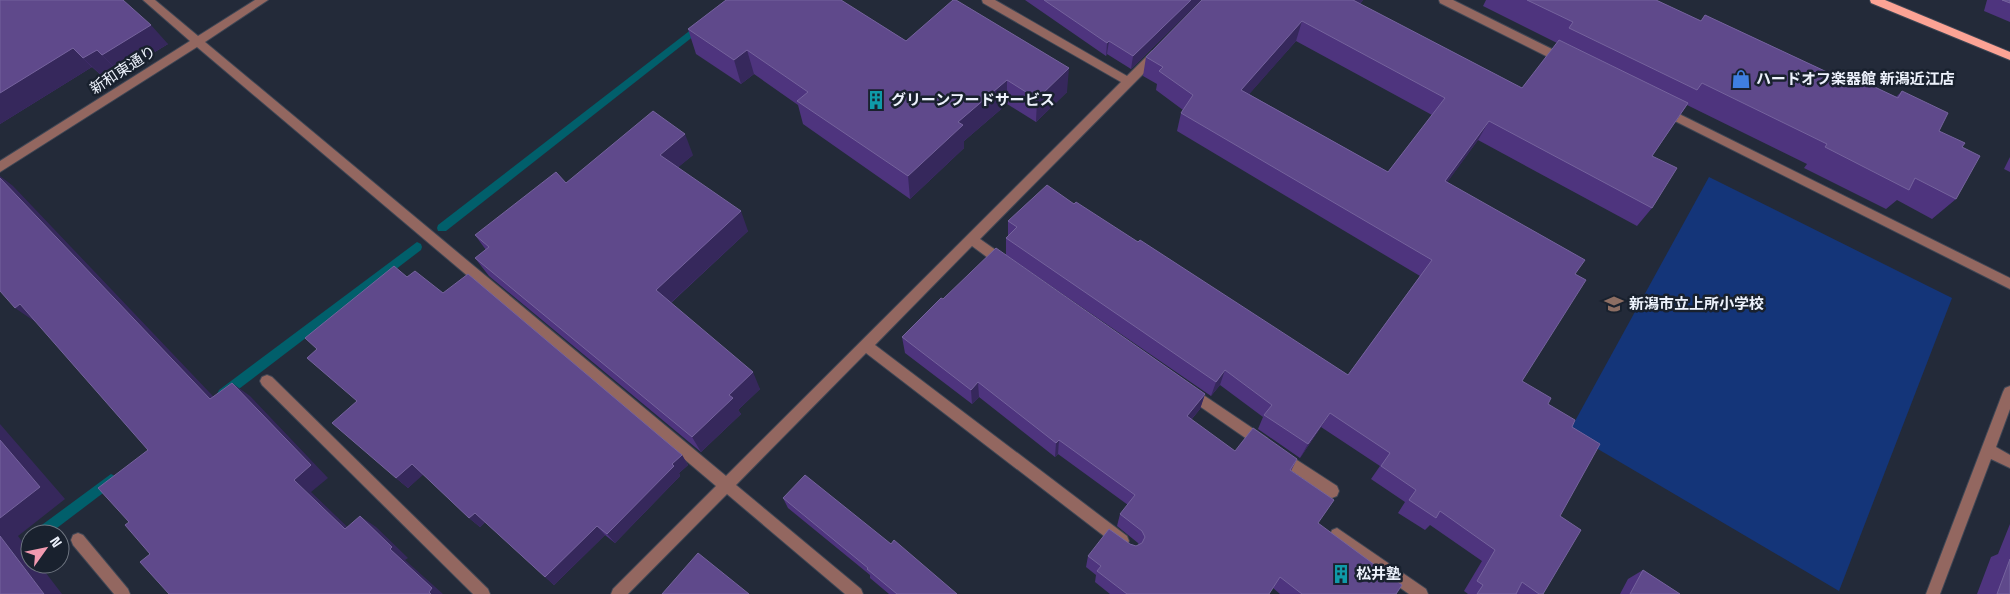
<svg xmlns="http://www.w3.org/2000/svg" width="2010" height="594" font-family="'Space Grotesk','Noto Sans JP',sans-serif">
<rect width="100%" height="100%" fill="#232a39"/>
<!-- green -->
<path fill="#143579" d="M1709 177 1952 298 1839 591 1569 432Z"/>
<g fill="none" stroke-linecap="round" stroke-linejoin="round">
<!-- stream -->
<g fill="#015f6b" fill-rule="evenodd">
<path d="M701 22 706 26 704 28 446 231H438L437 228 438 225Z"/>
<path d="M417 242 421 244 422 247 421 250 227 398 223 399 219 398 217 394 219 390Z"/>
<path d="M111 474 115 476 117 480 115 484 49 534H33L35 530Z"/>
<path d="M30 535V549L0 570V556Z"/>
</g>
<!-- minor casing -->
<g stroke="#3f4654" stroke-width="2">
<g id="minor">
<path d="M143 0H155L198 36 255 0H268L205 42 726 476 1121 82 983 3 982 0H995L1127 76 1152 51H1160L1161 54 1160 57 980 239 1007 258 1009 262 1007 266 1003 267 999 266 972 246 875 345 1127 536 1129 541 1127 546 1122 548 1117 546 866 353 736 485 861 589 863 594H845L727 494 628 594H611L613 589 716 486 197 47 0 172V161L190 41Z"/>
<path d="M1439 0H1453L1568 57 1569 60 1568 63H1560L1440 3Z"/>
<path d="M1663 106 2010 278V289L1659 113 1657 110 1659 107Z"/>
<path d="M267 375 272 377 488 589 490 594H473L262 385 260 381 262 377Z"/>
<path d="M1190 386 1267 438 1269 442 1267 446 1262 448 1257 446 1185 396 1183 392 1185 388Z"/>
<path d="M2010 386V409L1996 447 2010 455V468L1991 459 1940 594H1926L2003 392 2005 388Z"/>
<path d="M1280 449 1337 486 1339 491 1337 496 1332 498 1327 496 1275 459 1273 455 1275 451Z"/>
<path d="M1337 528 1426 589 1428 594H1409L1332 540 1330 535 1332 530Z"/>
<path d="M78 533 83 535 128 589 130 594H114L73 545 71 540 73 535Z"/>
</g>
</g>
<!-- major casing -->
<g stroke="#3f4654" stroke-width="2">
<path id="major" d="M1870 0H1885L2010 52V60L1871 3Z"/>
</g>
<!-- minor -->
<use href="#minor" fill="#936760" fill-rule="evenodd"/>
<!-- major -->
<use href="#major" fill="#fca395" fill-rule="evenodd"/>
</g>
<!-- wall -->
<g fill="#4e347e" fill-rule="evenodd">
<path d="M0 0 168 44 120 73 115 68 102 76 92 67 0 124Z"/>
<path d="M726 0H842V1L906 41 1067 92 1036 122 1007 104 964 141V148L910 199 803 124 798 105 754 74 741 84 696 54 688 29Z"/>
<path d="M1025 0H1201L1131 69 1107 54 1106 56Z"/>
<path d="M1202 0H1363L1360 4 1522 88 1557 43 1483 6 1486 0H1656L1701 21 1705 15 1857 86 1862 81 1896 97 1902 91 1939 131 1962 147 1956 199 1932 219 1897 200 1886 209 1804 168 1807 164 1687 105 1652 156V208L1637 226 1478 140 1447 182 1575 274 1522 381 1572 427 1560 516 1543 594H1468L1464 591 1482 561 1430 525 1425 530 1398 513 1405 502 1371 479 1380 466 1321 427 1300 458 1258 429 1263 417 1220 385 1211 396 1006 255V238L1008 236V221L1074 204 1348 375 1420 276 1177 131 1181 113 1183 110 1156 90 1157 84 1143 76 1146 57ZM1296 41 1432 115 1388 172 1249 94Z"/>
<path d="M1987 0H2010V22L1984 11Z"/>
<path d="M693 155 678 167 748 231 671 303 760 389 738 410 741 414 701 452 489 276 475 258 486 250 475 235 566 183Z"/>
<path d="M2010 157V172L2004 169Z"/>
<path d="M407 277 443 293 682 455 688 465 679 473 680 476 615 543 605 535 554 585 485 522 480 527 469 518 423 474 408 488 396 478 357 401Z"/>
<path d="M943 299 1205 394 1200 409 1191 420 1235 451 1297 459 1291 471 1318 523 1396 594H1280L1273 588 1269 594H1110L1095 582 1096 575 1086 567 1088 556 1130 544 1136 546 1139 545 1138 543 1117 526 1120 514 1128 505 1058 454 1055 457 979 397 972 404 905 353 902 337Z"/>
<path d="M783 498 891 544 957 594H889L870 578V575L788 508Z"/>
<path d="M2010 524V594H1977L1991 557 1998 554Z"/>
<path d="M1643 570 1680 594H1620L1628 579Z"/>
</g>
<!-- shaded-wall -->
<g fill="#36285c">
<path d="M1191 0H1201L1131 69 1133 56Z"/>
<path d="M1353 0H1363L1346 20Z"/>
<path d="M1302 21 1296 41 1236 109 1241 90Z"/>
<path d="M151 25 168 44 120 73 102 55Z"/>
<path d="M1109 41 1107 54 1106 56 1107 43Z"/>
<path d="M73 48 92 67 0 124V93Z"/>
<path d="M97 50 115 68 102 76 83 58Z"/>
<path d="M747 50 754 74 741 84 734 60Z"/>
<path d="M1069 68 1067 92 1036 122 1037 99Z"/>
<path d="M1007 80V104L964 141V148L910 199 908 176 958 122Z"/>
<path d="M1489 121 1478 140 1435 199 1445 181Z"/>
<path d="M685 134 693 155 669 175 660 155Z"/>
<path d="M0 176 13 186 229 413 210 399 0 178Z"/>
<path d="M741 211 748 231 665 308 656 290Z"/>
<path d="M20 304 37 323 15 308Z"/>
<path d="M1225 370 1220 385 1211 396 1216 382Z"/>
<path d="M753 372 760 389 738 410 741 414 701 452 692 437 729 395Z"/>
<path d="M978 382 979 397 972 404 971 390Z"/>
<path d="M232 383 250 396 328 478 311 492 361 540 345 529 294 480Z"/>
<path d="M1205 394 1200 409 1182 430 1187 416Z"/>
<path d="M1330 413 1321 427 1300 458 1308 444Z"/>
<path d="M0 424 65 499 18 536 30 552V564H39L62 594H44L0 536Z"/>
<path d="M1059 440 1058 454 1055 457 1056 443Z"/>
<path d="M682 455 688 465 679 473 680 476 615 543 607 534 672 464Z"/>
<path d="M412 464 424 474 408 488 396 478Z"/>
<path d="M475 513 485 522 480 527 469 518Z"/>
<path d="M360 516 376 527 408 558 405 560 443 594H431Z"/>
<path d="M597 526 605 535 554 585 545 577Z"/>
</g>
<!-- building -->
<g fill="#5f498b" stroke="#75639d" fill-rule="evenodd">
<path d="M0 0H123L151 25 102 55 97 50 83 58 73 48 0 93Z"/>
<path d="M726 0H841L906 41 953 0H956L1069 68 1037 99 1007 80 958 122 963 125 908 176 797 101 808 92 747 50 734 60 688 29Z"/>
<path d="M1044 0H1191L1133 56 1109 41 1107 43Z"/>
<path d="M1202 0H1353L1522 88 1559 40 1688 103 1652 156 1677 168 1652 208 1489 121 1445 181 1585 260 1575 274 1586 280 1522 381 1551 398 1548 404 1575 420 1572 427 1600 444 1560 516 1581 530 1543 594H1539L1522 582 1516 594H1477L1483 585 1477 581 1495 550 1440 511 1436 518 1409 500 1416 490 1381 466 1390 453 1330 413 1308 444 1264 415 1272 405 1225 370 1216 382 1006 238 1017 227 1008 221 1047 185 1074 204 1076 202 1138 242 1140 240 1348 375 1432 260 1181 113 1193 95 1159 71 1163 67 1146 57ZM1302 21 1445 98 1388 172 1241 90Z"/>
<path d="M1527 0H1656L1701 21 1705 15 1859 87 1862 81 1898 98 1902 91 1948 113 1939 131 1965 143 1962 147 1980 156 1956 199 1915 178 1909 190 1825 147 1827 144 1702 83 1697 90 1569 28 1573 22Z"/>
<path d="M2002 0H2010V3Z"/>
<path d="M653 111 685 134 660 155 741 211 656 290 753 372 729 395 733 398 692 437 475 258 489 247 475 235 556 172 566 183Z"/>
<path d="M0 178 210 399 232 383 311 465 294 480 345 529 360 516 392 547 390 549 432 588 429 592 431 594H169L140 562 150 554 125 525 129 522 98 488 148 450 20 304 15 308 0 291Z"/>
<path d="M996 248 1205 394 1187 416 1235 451 1253 428 1297 459 1290 470 1334 500 1318 523 1402 585 1396 594H1302L1280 577 1269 594H1127L1097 571 1101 566 1088 556 1109 529 1130 544 1136 546 1142 543 1145 537 1142 531 1120 514 1135 495 1059 440 1056 443 978 382 971 390 902 337 941 298 943 299Z"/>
<path d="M394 266 407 277 415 271 443 293 468 274 682 455 672 464 674 466 607 534 597 526 545 577 475 513 469 518 412 464 396 478 332 423 357 401 307 358 317 349 305 338Z"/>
<path d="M0 440 40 487 0 518Z"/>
<path d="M805 475 891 544 894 540 957 594H897L867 569 868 568 783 498Z"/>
<path d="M0 536 44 594H0Z"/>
<path d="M698 553 749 594H662Z"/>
<path d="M2010 559V594H1997Z"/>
<path d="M1643 570 1680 594H1630Z"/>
</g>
<!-- icons -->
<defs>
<g id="shop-bare" transform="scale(1.5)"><path d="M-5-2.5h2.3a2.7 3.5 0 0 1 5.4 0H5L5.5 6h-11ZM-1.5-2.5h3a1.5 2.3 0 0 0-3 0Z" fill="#3f7fe0" stroke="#19212e" stroke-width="2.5" paint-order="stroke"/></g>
<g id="building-bare" transform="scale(1.5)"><path d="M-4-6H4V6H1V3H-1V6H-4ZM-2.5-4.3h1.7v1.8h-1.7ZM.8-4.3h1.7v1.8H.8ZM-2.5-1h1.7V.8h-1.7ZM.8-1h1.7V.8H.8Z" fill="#0f9aa8" stroke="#19212e" stroke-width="2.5" paint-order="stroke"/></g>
<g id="school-bare" transform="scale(1.5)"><path d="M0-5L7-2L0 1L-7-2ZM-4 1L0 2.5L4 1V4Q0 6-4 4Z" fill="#8d6e63" stroke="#19212e" stroke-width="2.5" paint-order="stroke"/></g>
</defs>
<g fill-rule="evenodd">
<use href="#shop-bare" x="1741" y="79"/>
<use href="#building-bare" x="876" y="100"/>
<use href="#school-bare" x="1614" y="304"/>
<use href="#building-bare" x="1341" y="574"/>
</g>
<g text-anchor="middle" stroke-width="5" stroke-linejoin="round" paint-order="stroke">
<!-- street labels -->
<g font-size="15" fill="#edf2fc" stroke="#19212e">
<text transform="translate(123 70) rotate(-33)" y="5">新和東通り</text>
</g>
<!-- poi labels -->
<g font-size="15" font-weight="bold" fill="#edf2fc" stroke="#19212e" text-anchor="start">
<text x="1756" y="84">ハードオフ楽器館 新潟近江店</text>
<text x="891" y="105">グリーンフードサービス</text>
<text x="1629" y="309">新潟市立上所小学校</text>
<text x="1356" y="579">松井塾</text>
</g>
</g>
<!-- north arrow -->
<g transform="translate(45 549) rotate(57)"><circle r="24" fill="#19212e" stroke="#6e7580"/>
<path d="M0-4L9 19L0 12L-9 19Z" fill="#f29ab0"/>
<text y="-8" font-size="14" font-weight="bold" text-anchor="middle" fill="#edf2fc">N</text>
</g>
</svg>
